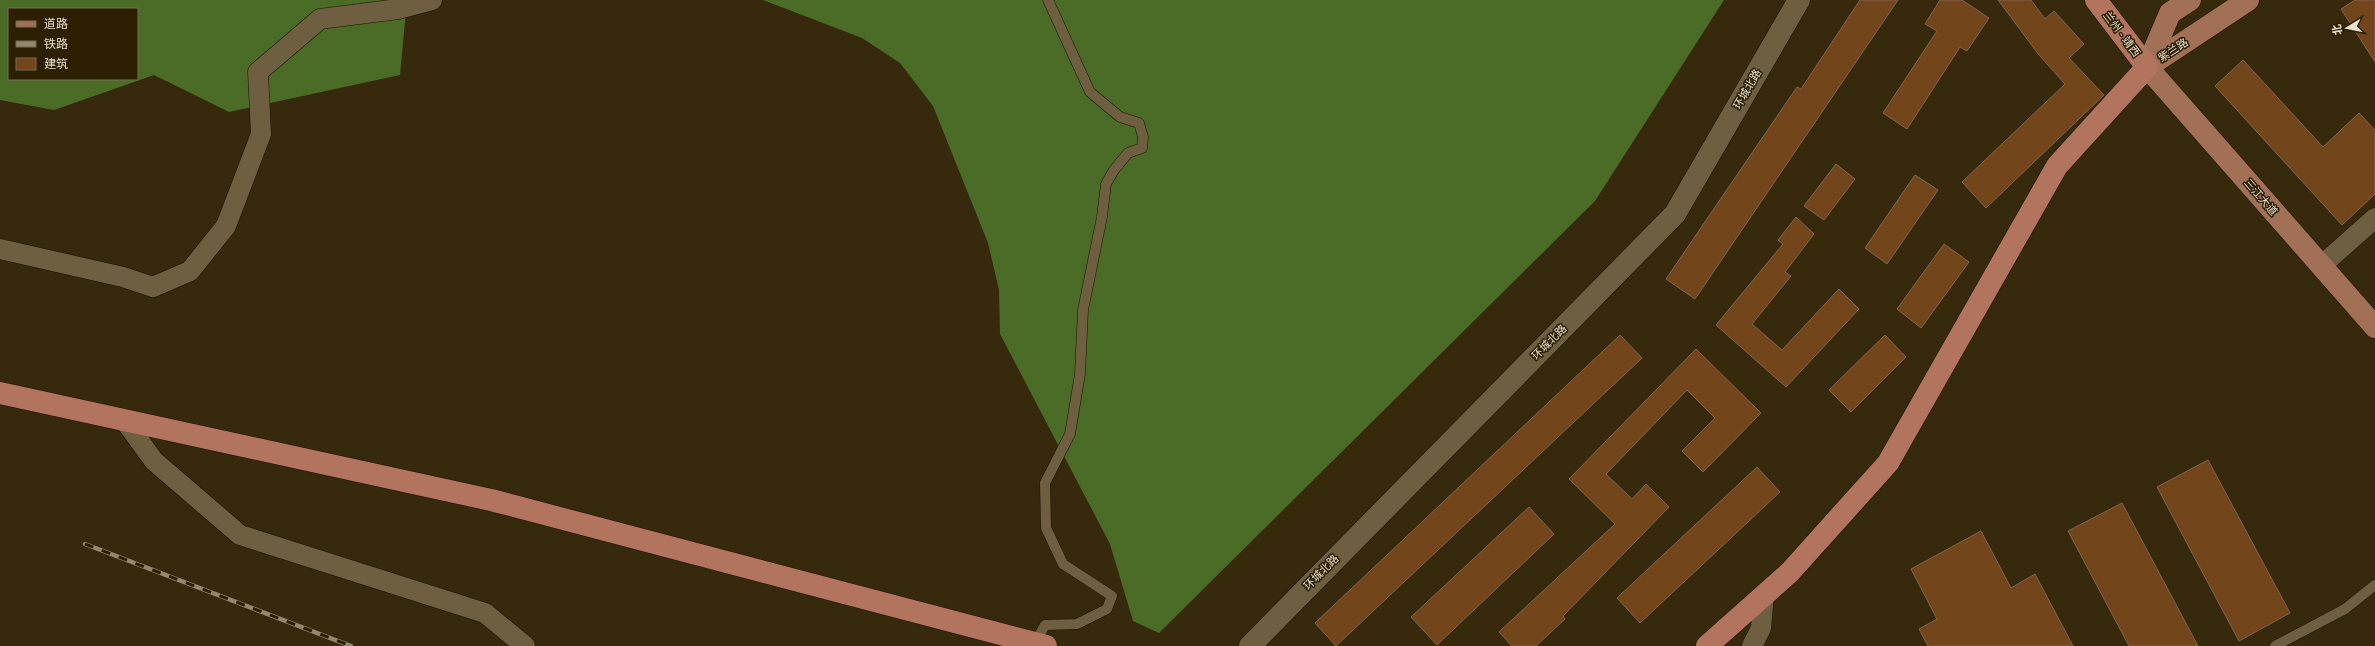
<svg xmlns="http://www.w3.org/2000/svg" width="2375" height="646" font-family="'Noto Sans','Noto Sans SC',sans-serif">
<rect width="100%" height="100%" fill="#37290b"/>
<!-- forest -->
<g fill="#4b6c26" fill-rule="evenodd">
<path d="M0 0H407L400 75 229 112 154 75 54 110 0 100ZM9 9H137V79H9Z"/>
<path d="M763 0H1724L1595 201 1159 633 1133 621 1110 544 1000 334 999 290 988 243 933 106 900 63 862 38Z"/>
</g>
<!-- building -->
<g fill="#72451b" stroke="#82654f">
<path d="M1860 0H1898L1695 299 1666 279 1797 87 1801 89Z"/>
<path d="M1940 0H1962L1989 18 1967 51 1960 47 1907 129 1883 113 1937 31 1925 24Z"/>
<path d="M1998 0H2031L2045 19 2054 11 2084 44 2069 58 2104 95 1986 208 1962 182 2065 84 2039 55Z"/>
<path d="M2355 0H2375V62L2341 9Z"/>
<path d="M2243 60 2323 147 2359 113 2375 130V194L2342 225 2215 86Z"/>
<path d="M1836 164 1855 179 1824 220 1804 206Z"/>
<path d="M1915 175 1938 190 1887 264 1865 248Z"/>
<path d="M1796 217 1814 234 1785 272 1791 276 1752 324 1782 350 1839 289 1859 309 1786 387 1716 325 1783 244 1778 240Z"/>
<path d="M1944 244 1969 262 1921 328 1897 309Z"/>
<path d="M1620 335 1642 358 1336 646 1315 623Z"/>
<path d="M1885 335 1906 357 1851 412 1829 390Z"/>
<path d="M1696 349 1761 413 1703 472 1682 451 1715 418 1687 390 1606 474 1632 499 1646 484 1669 507 1563 616 1565 619 1536 646H1512L1499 632 1615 524 1569 479Z"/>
<path d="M2208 460 2290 613 2239 641 2157 487Z"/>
<path d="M1757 467 1780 492 1640 623 1617 598Z"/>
<path d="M2122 503 2198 646H2129L2068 531Z"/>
<path d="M1529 507 1554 534 1437 645 1411 617Z"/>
<path d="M1981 531 2011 588 2035 574 2073 646H1928L1919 629 1937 619 1911 569Z"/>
</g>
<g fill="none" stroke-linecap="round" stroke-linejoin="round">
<!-- service casing -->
<g stroke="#1c1200" stroke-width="11">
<g id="service">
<path d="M1035 643 1045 625 1077 624 1107 609 1112 596 1063 564 1046 528 1045 483 1070 434 1080 374 1083 310 1102 217 1106 184 1114 170 1128 153 1142 148 1143 137 1139 123 1120 117 1090 92 1048 0"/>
<path d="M2275 646 2345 609 2375 585"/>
</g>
</g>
<!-- minor casing -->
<g stroke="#1c1200" stroke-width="21">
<g id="minor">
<path d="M0 249 123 277 153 287 190 271 226 226 261 134 258 72 320 19 398 9 432 0"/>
<path d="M2321 266 2375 218"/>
<path d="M125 421 154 461 240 535 485 613 525 646"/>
<path d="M1752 646 1761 628 1764 595"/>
</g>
</g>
<!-- tertiary casing -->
<g stroke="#1c1200" stroke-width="23">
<path id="tertiary" d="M1250 646 1675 214 1799 0"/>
</g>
<!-- primary casing -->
<g stroke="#1c1200" stroke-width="23">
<g id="primary">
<path d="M2147 67 2375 327"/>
<path d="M2147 67 2248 0"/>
<path d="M2147 67 2170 13 2190 0"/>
</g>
</g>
<!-- trunk casing -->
<g stroke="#1c1200" stroke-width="23">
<g id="trunk">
<path d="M0 393 491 500 1046 646"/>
<path d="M1707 646 1790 572 1888 463 2057 166 2147 67 2096 0"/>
</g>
</g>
<!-- service -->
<use href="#service" stroke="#6e5f40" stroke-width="10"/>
<!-- minor -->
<use href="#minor" stroke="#6e5f40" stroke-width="20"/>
<!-- tertiary -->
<use href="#tertiary" stroke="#6e5f40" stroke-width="22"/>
<!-- primary -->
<use href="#primary" stroke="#a26f57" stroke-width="22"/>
<!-- trunk -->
<use href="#trunk" stroke="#b3745f" stroke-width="22"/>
<!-- rail casing -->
<g stroke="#92876f" stroke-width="4.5">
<path id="rail" d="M85 544 351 646"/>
</g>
<!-- rail -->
<use href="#rail" stroke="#2d2002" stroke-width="3" stroke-dasharray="9" stroke-linecap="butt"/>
</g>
<g text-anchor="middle" stroke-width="3" stroke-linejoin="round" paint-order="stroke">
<!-- street labels -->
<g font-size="11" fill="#e8dfce" stroke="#2d2002">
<text transform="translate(2122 34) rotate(53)" y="4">兰州 - 靖西</text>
<text transform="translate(2173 50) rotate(-33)" y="4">紫兰路</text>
<text transform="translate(1747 89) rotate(-60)" y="4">环城北路</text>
<text transform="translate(2261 197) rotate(49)" y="4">三江大道</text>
<text transform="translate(1549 342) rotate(-45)" y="4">环城北路</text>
<text transform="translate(1321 572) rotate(-45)" y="4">环城北路</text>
</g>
</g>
<!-- legend -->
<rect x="8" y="8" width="130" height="72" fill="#2d2002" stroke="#786c54"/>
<rect x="16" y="21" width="20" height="6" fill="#a26f57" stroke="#786c54"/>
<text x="44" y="28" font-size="12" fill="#e8dfce">道路</text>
<rect x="16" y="41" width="20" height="6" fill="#92876f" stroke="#786c54"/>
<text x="44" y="48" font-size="12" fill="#e8dfce">铁路</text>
<rect x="16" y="58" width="20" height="12" fill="#72451b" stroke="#786c54"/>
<text x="44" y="68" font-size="12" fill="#e8dfce">建筑</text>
<!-- north arrow -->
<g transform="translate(2347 28) rotate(260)" stroke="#2d2002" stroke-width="3" paint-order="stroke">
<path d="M0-3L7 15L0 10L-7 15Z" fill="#e8dfce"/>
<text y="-6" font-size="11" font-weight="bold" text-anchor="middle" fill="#e8dfce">北</text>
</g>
</svg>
